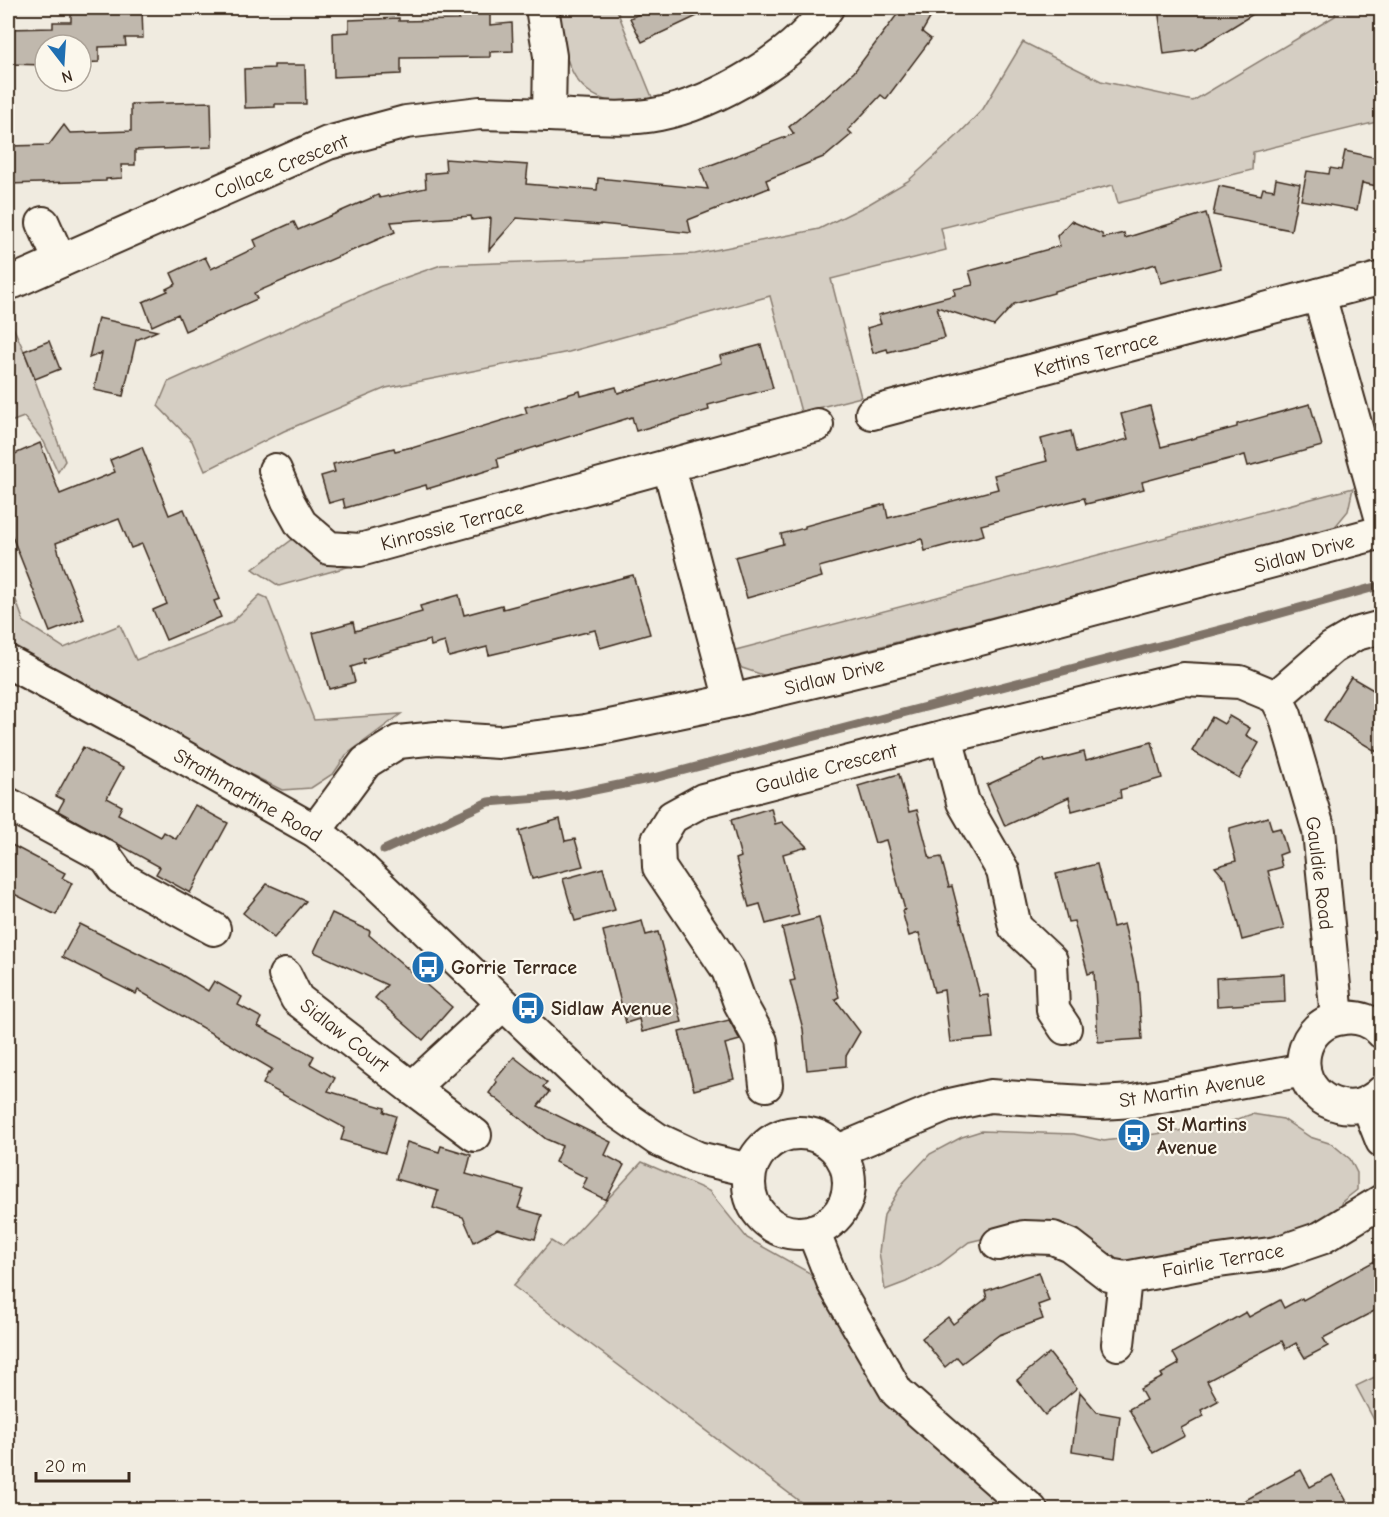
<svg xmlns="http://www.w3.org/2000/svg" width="1389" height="1517" font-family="'Comic Neue',sans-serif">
<rect width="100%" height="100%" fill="#f0ebe0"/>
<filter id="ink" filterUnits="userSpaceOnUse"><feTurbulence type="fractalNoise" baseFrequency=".0167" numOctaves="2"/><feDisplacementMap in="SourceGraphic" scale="12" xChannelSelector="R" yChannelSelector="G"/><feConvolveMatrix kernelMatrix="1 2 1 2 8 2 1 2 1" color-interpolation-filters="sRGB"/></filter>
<g filter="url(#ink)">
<!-- green -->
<g fill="#d5cec3" stroke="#887c70" stroke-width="1.5">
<path d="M556 8H616L654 102C644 103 631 106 621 104 565 95 566 53 556 8Z"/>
<path d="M1336 8H1381V121L1253 152 1252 170 1118 203 1113 185 941 228 946 250 831 279 861 397 801 412 770 296 569 352 386 388 284 431 205 471 192 441 158 406 168 382 381 286 441 265 582 260 695 254 819 229 869 204 908 181 957 136 983 109 1023 42 1101 81 1193 101 1335 16Z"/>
<path d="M8 316 24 351 65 461 58 472 44 442 24 417 8 423V376L12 374 8 362Z"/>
<path d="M1353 488 1348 511 1333 529 766 676 742 668 728 652Z"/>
<path d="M293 539 321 561 351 566 279 586 253 569Z"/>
<path d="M8 579 24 622 64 648 120 625 136 660 231 623 260 595 267 598 314 720 401 714 346 755 334 773 311 788 282 790 163 731 8 643Z"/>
<path d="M1252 1114 1283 1119 1310 1137 1332 1144 1350 1159 1357 1173V1190L1343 1201 1340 1211 1308 1227 1274 1240 1119 1267 1023 1229 969 1242 940 1264 906 1282 885 1290 879 1252 884 1215 903 1183 930 1154 962 1137 981 1131 1074 1134 1104 1141 1221 1125Z"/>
<path d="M642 1162 709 1191 747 1238 808 1272 1008 1509H810L513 1286 551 1241 562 1248Z"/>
<path d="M1381 1374V1433L1356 1386Z"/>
</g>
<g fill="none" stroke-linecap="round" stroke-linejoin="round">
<!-- stream -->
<path stroke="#7f7367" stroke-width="9" d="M384 850 488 802 565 796 658 777 1235 626 1382 585"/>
</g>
<!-- building -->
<g fill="#c0b8ad" stroke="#3b2a1e" stroke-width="1.5">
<path d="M459 8H490V25L512 23 513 51 490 52V57L401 58V74L334 77 333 33 349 32V20L399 18V21L459 20Z"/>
<path d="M652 8H714L642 42 630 18Z"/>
<path d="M902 8H936L922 32 931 39 886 99 881 95 848 130 852 134 826 156 766 180 769 188 688 220 691 233 600 224V225L517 218 489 250 491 218 472 220 471 216 391 222 395 232 254 293 257 299 185 331 178 314 152 326 143 302 168 291 166 289 176 284 171 273 205 257 211 269 257 247 254 240 294 222 298 230 378 195 380 198 426 188 425 174 446 172 445 159 528 165 526 184 597 190 598 178 708 189 700 169 794 134 789 127 822 99 823 100 854 72Z"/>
<path d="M1158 8H1263L1195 50 1164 54Z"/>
<path d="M142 10 143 38H125L126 46 99 47V62L81 63V45H45V65L8 64V29L53 28V22H71V13Z"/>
<path d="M274 65H305L306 104H275V107L245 108 244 69 274 68Z"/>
<path d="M211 102 212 147 135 150V165H121L122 178 106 179V181L8 184V152H10V146L49 145 64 125 70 133 131 131V104Z"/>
<path d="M1345 151 1382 159V187L1362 183 1357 210 1301 200 1307 171 1329 174 1330 168 1341 170Z"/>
<path d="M1276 179 1300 184 1291 230 1213 215 1219 186 1261 195 1263 188 1274 190Z"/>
<path d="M1206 213 1221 268 1161 283 1156 264 1054 291V293L1014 304 994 326 937 307 945 338 888 352 887 349 873 353 867 328 881 324 878 315 955 295 954 289 973 285 969 271 1060 246 1057 236 1071 221 1102 234 1103 238 1124 233 1125 238Z"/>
<path d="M98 318 157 331 136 340 123 396 94 390 102 353 89 358Z"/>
<path d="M49 341 60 369 35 379 24 351Z"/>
<path d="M761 345 773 388 708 405 709 410 636 431 632 417 497 459 499 467 427 489 426 485 345 508 343 499 329 503 321 476 335 472 333 464 394 448 395 451 412 447V448L527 413 525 407 580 391 581 396 616 387 618 393 722 363 720 356Z"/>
<path d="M1310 404 1322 446 1248 466 1245 455 1194 468 1142 482 1144 489 1115 497 1086 504 1084 498 981 525 984 535 925 551 922 539 819 567 822 577 747 598 735 557 783 544 781 534 805 528V526L885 504 888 518 998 489 994 475 1047 461 1041 439 1071 431 1076 453 1128 439 1121 414 1150 406 1161 447 1237 427V424Z"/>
<path d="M40 443 60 494 115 472 110 460 142 447 169 515 184 509 220 599 214 601 221 617 166 640 153 610 167 604 142 544 131 548 119 519 56 543 63 567 84 619 50 632 8 526V457Z"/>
<path d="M633 575 650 634 600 648 595 630 520 649 519 648 489 655 487 647 449 657 445 642 431 646 430 640 363 659 364 663 351 667 355 682 329 689 313 633 353 622 355 631 422 612 420 606 459 595 464 615 502 605 503 609Z"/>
<path d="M1351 677 1382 695V755L1324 720Z"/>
<path d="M1229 716 1250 728 1246 735 1259 743 1239 778 1192 751 1212 717 1224 724Z"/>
<path d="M1152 742 1162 778 1120 790 1121 798 1072 811 1069 797 1005 826 987 785 1044 759 1045 762 1084 752 1086 760Z"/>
<path d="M83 747 123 768 107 798 122 806 118 814 161 837 164 832 176 839 195 805 228 823 190 893 156 874 160 867 58 811 64 800 56 796Z"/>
<path d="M899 774 909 812 917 810 930 859 941 857 949 887 952 886 980 996 988 995 993 1038 950 1042 944 990 934 992 919 933 909 936 902 911 905 910 886 840 875 843 858 786Z"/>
<path d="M771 808 775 824 782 822 807 847 783 854 799 915 766 924 760 904 749 907 736 859 741 857 731 820Z"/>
<path d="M1268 817 1272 830 1280 828 1287 852 1279 855 1282 867 1268 871 1284 929 1242 940 1227 881 1215 867 1236 861 1230 838V828Z"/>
<path d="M560 819 565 841 575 839 583 866 532 879 519 831Z"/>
<path d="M8 843 65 873 62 878 72 883 56 915 8 891Z"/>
<path d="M1097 864 1113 927 1124 924 1133 960 1137 982H1138L1142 1039 1098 1042 1094 972 1088 974 1074 921 1068 922 1056 874Z"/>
<path d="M603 868 615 910 575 921 563 879Z"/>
<path d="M267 884 306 901 274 938 243 913Z"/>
<path d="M332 913 370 931 369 935 452 1007 423 1040 375 998 387 985 314 952Z"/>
<path d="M819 918 839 997 835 999 860 1032 846 1056V1066L807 1070 803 1029 790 981 795 980 782 928Z"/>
<path d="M642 921 646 935 658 932 682 1022 642 1032 639 1019 626 1023 603 931Z"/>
<path d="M80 924 180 974 208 991 214 981 242 997 238 1005 262 1018 258 1026 314 1056 310 1064 335 1078 328 1091 385 1108 384 1112 396 1116 385 1153 341 1140 345 1128 263 1084 268 1073 269 1074 272 1069 138 990 136 994 62 957Z"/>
<path d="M1284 974 1285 1002 1217 1006 1216 978Z"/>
<path d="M729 1020 740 1040 725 1044 734 1079 694 1090 679 1032Z"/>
<path d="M514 1057 547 1083 543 1087 549 1092 538 1106 611 1142 605 1155 624 1165 606 1200 582 1188 587 1178 555 1162 562 1146 546 1139 489 1093 497 1082 495 1080Z"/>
<path d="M407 1142 439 1152 441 1146 471 1155 466 1174 524 1190 518 1208 542 1215 535 1239 497 1229 474 1242 463 1217 433 1208 438 1191 396 1179Z"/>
<path d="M1382 1257V1307L1323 1338 1328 1346 1305 1358 1296 1343 1286 1349 1282 1341 1207 1381 1218 1401 1201 1410 1204 1416 1181 1428 1185 1436 1153 1453 1129 1409 1146 1400 1140 1389 1163 1377 1161 1374 1179 1364 1173 1353 1246 1312 1249 1317 1280 1300 1284 1308 1302 1298 1303 1300Z"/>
<path d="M1039 1272 1049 1301 1038 1305 1043 1319 999 1335 962 1363 957 1357 945 1367 922 1338 948 1317 953 1324 987 1298 985 1291Z"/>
<path d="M1049 1353 1077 1388 1045 1415 1017 1380Z"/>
<path d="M1080 1392 1097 1412 1120 1416 1115 1458 1072 1451Z"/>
<path d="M1301 1470 1310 1487 1332 1475 1351 1509H1229Z"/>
</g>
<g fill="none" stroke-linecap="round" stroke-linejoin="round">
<!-- minor casing -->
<g stroke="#3b2a1e" stroke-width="36">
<g id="minor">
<path d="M549 115C585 116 624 121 659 114 715 103 796 56 827 8"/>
<path d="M43 223 60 261"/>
<path d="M13 282 328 143 406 122 480 113 549 115 550 56 542 8"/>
<path d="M1319 295 1382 520"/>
<path d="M872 413 1382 278"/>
<path d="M669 467 731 701"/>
<path d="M275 470 288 501 301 524 329 548 360 550 817 425"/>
<path d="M8 662 139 732 315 831 360 867 615 1110 657 1139 698 1158 750 1170"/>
<path d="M1276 697 1285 715 1319 831 1337 1018"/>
<path d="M1276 697 1332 648 1356 634 1382 627"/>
<path d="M946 737 963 802 1003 871 1015 927 1051 961 1053 1010 1065 1028"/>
<path d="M8 804 106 857 121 878 214 929"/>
<path d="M315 831 366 762 398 742 437 738 499 742 586 731 731 701 893 662 1382 532"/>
<path d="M285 975 297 999 412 1088 503 1004"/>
<path d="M1382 1032C1373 1021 1358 1016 1344 1018 1300 1021 1288 1080 1327 1101 1337 1106 1347 1108 1358 1106 1367 1103 1375 1099 1382 1092"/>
<path d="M766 1085 761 1041 740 1003 728 970 659 867 658 840 672 817 703 800 946 737 1183 679 1240 682 1276 697"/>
<path d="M412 1088 475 1135"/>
<path d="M1367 1103 1382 1141"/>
<circle cx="799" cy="1183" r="50"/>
<path d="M838 1151 945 1106 990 1096 1101 1103 1133 1101 1304 1070"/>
<path d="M813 1231 834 1284 897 1392 1031 1510"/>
<path d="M998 1244 1024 1237 1053 1238 1070 1245 1109 1275 1125 1278"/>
<path d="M1118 1344 1125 1278 1204 1263 1277 1253 1321 1238 1382 1201"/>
</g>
</g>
<!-- minor -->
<use href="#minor" stroke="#fbf7ec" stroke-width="32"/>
</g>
</g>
<!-- icons -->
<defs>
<g id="bus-disc" transform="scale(1.725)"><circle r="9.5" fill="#1f6fb2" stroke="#fbf7ec"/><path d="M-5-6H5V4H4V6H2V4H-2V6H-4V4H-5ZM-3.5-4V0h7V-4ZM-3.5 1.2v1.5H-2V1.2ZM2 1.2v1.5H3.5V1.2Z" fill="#fff"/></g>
</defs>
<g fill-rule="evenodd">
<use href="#bus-disc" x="428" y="967"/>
<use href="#bus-disc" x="528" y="1008"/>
<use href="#bus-disc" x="1134" y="1135"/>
</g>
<g text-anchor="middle" stroke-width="4.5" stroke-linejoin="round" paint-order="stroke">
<!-- street labels -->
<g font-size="20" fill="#3b2a1e" stroke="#fbf7ec">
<text transform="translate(281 166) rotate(-22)" y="7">Collace Crescent</text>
<text transform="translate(1096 354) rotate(-15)" y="7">Kettins Terrace</text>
<text transform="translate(452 525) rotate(-15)" y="7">Kinrossie Terrace</text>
<text transform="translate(1304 553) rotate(-15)" y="7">Sidlaw Drive</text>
<text transform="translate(834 676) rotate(-14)" y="7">Sidlaw Drive</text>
<text transform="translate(826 768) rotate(-15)" y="7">Gauldie Crescent</text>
<text transform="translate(248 795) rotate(30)" y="7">Strathmartine Road</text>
<text transform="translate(1320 873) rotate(83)" y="7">Gauldie Road</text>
<text transform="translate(345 1035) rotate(38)" y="7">Sidlaw Court</text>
<text transform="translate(1192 1089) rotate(-9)" y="7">St Martin Avenue</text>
<text transform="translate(1223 1260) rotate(-10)" y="7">Fairlie Terrace</text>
</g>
<!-- poi labels -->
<g font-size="20" font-weight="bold" fill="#3b2a1e" stroke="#fbf7ec" text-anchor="start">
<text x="451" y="974">Gorrie Terrace</text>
<text x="551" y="1015">Sidlaw Avenue</text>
<text x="1157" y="1131">St Martins<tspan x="1157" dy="23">Avenue</tspan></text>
</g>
</g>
<!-- margin -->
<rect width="1389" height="1517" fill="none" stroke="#fbf7ec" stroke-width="30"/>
<rect x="15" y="15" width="1359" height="1487" fill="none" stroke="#3b2a1e" stroke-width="2" filter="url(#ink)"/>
<!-- north arrow -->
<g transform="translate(63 63) rotate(163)"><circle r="28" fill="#fbf7ec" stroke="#aea59a" stroke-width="1.5"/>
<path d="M0-4.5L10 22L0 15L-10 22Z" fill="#1f6fb2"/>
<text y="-9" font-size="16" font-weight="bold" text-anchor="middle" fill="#3b2a1e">N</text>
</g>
<!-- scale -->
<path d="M36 1472v9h93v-9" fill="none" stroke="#3b2a1e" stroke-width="3"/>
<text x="45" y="1472" font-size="18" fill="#3b2a1e" stroke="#fbf7ec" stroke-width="4.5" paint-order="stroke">20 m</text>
</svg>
